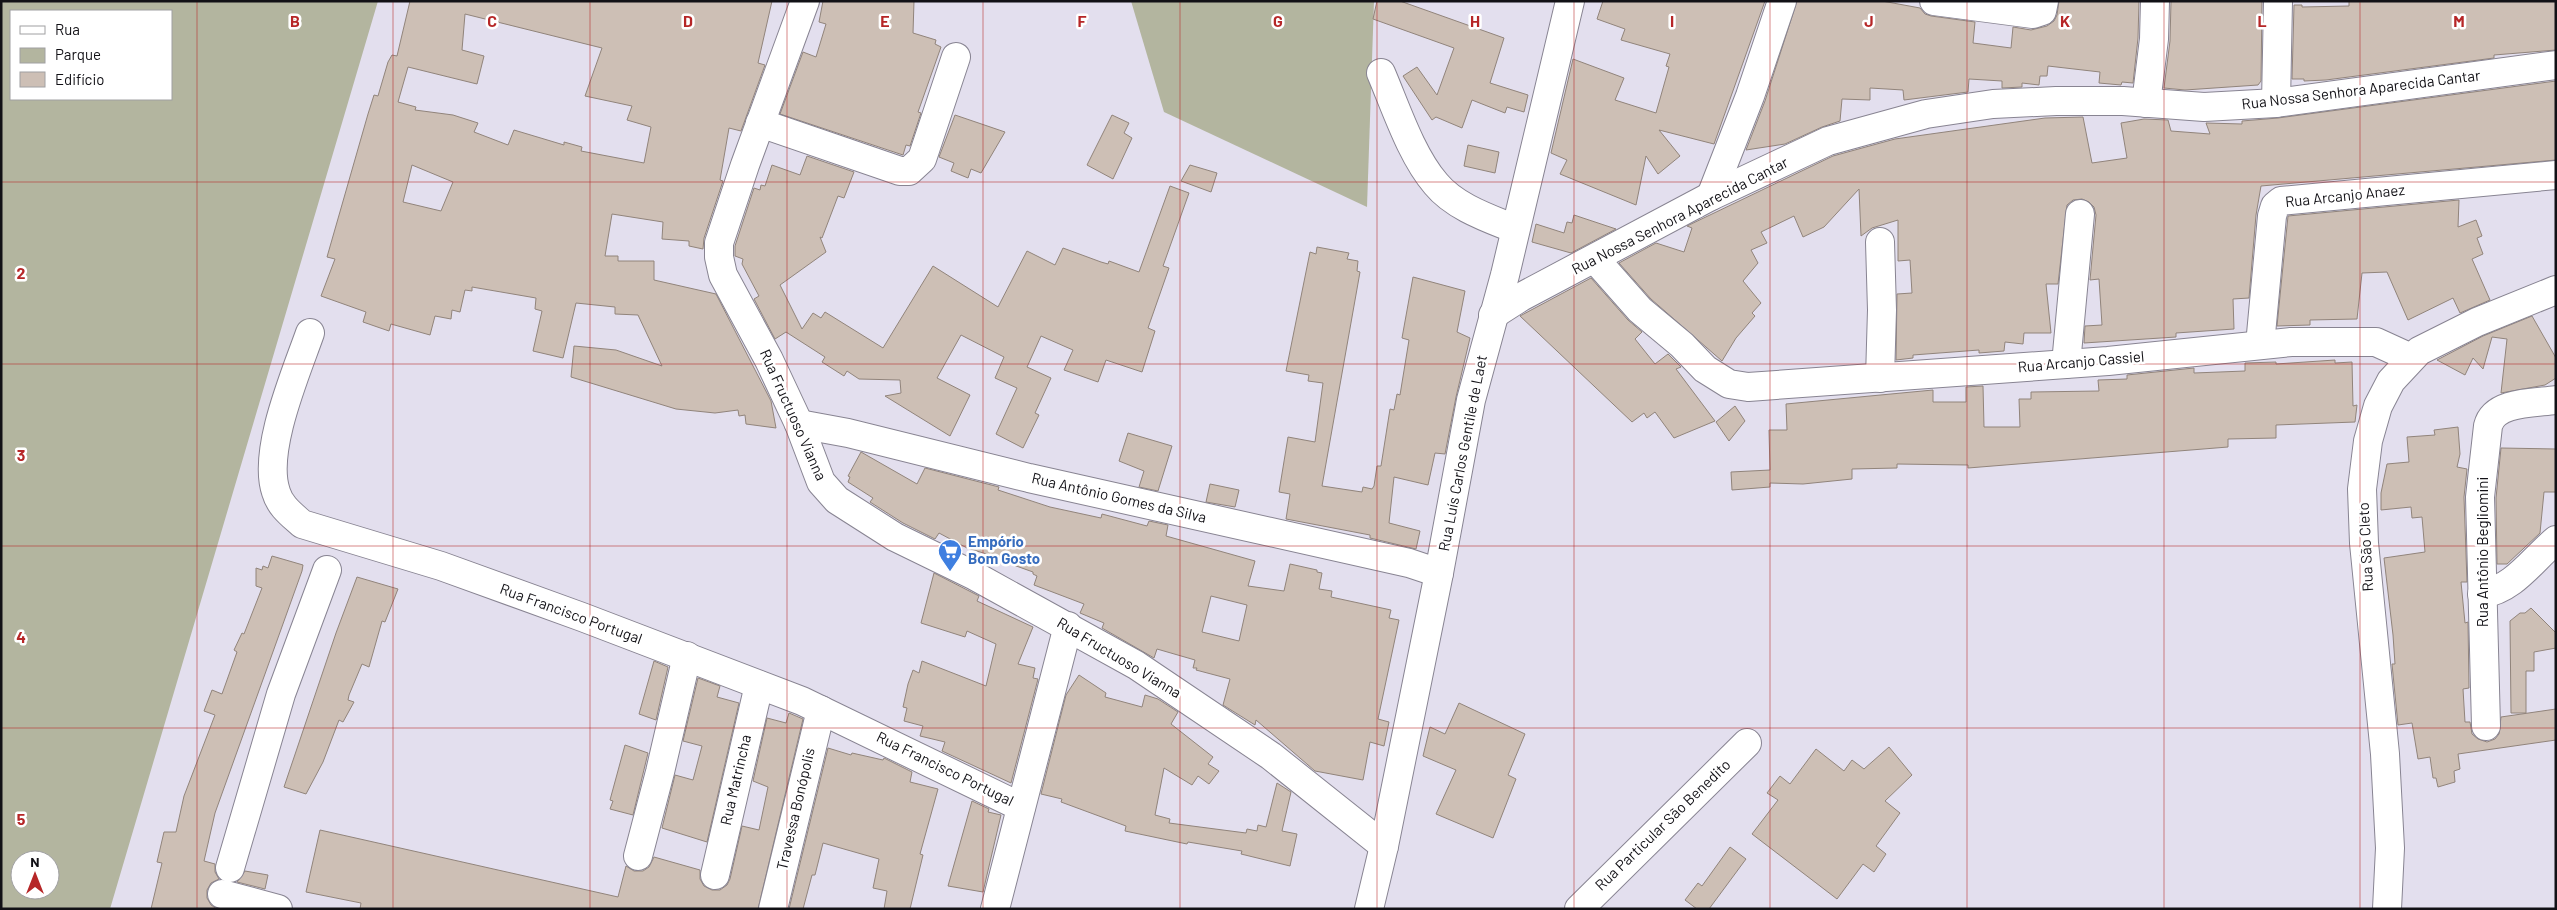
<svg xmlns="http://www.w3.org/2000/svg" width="2557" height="910" font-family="Barlow,sans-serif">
<rect width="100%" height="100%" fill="#e3dfee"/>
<!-- green -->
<g fill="#b3b59f" fill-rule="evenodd">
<path d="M1 1H378L110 909H1ZM11 11H171V99H11ZM20 860H50V890H20Z"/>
<path d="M1131 1H1374L1367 207 1164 112Z"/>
</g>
<!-- building -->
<g fill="#cdbfb5" stroke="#91847b" fill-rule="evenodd">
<path d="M410 1H772L758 63 765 65 741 131 729 128 720 180 723 181 704 238 703 249 689 246V241L662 239 663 222 612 214 605 256H618V261H654V280L716 294 771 401 776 428 746 424 745 415 739 416 738 410 715 413 676 409 571 377 574 346 616 350 662 366 638 315 615 314V307L576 303 563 358 533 351 542 311 535 309 536 298 472 287V291L465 290 460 312 452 310 451 319 435 316 430 335 391 324 389 331 363 322 366 312 321 296 335 259 327 257 368 114 374 95 378 96 388 62 392 55 397 56ZM465 14 602 48 585 96 632 106 627 120 651 127 644 163 581 151 582 147 564 142V145L514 130 508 145 474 132 478 123 453 115 415 110 416 107 398 102 408 67 477 84 484 56 462 50ZM412 165 453 182 441 211 403 202Z"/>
<path d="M823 1H914L913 33 936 40 935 44 941 47 918 112 921 113 910 146 906 145 903 155 780 114 803 52 816 57 826 24 819 22Z"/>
<path d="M1377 1H1400L1504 38 1490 83 1528 95 1524 112 1507 107 1505 113 1472 100 1462 128 1436 117 1432 120 1403 76 1417 67 1437 95 1454 48 1373 19Z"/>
<path d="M1603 1H1765L1714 144 1659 130 1680 156 1658 174 1646 156 1636 205 1560 174 1567 160 1551 153 1573 59 1624 78 1615 100 1656 113 1669 67 1666 66 1670 54 1621 40 1625 29 1597 19Z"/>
<path d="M1797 1H1882L1920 8 1925 14 1931 16 1975 22 1973 43 2011 48 2013 27 2031 30 2047 26 2054 21 2057 15 2059 1H2139L2138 38 2133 83 2122 82 2121 85 2099 83 2100 72 2048 66 2047 76H2040L2039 85 2022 83V87L2002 88V81L1969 79 1968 92 1904 100 1903 90 1870 88V100L1842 99 1840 121 1822 127 1785 144 1746 150 1765 101Z"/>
<path d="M2171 1H2262L2261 81 2258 85 2185 90 2164 88 2170 41Z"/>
<path d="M2349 1H2556V50L2494 55V58L2326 80 2304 81V79H2292L2294 5H2302V7L2349 6Z"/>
<path d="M2556 81V160L2261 186 2256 215 2249 298 2233 299 2234 329 2176 333V337L2084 343 2085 326 2102 325 2099 279 2090 280 2096 215 2094 207 2089 202 2082 199 2073 200 2067 205 2058 284H2046L2051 333H2024L2023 344 2005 342 2004 351 1979 353V350L1913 355V358L1896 360 1897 294 1912 293 1910 260 1898 261V220L1872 228 1861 236 1859 189 1824 227 1803 237 1794 216 1761 232 1767 243 1751 250 1758 263 1743 281 1761 303 1752 313 1755 316 1736 338 1722 361 1651 299 1619 263 1656 243 1684 252 1692 228 1687 226 1833 156 1895 139 2045 118 2083 117 2092 163 2127 158 2121 123 2144 119 2168 120 2171 131 2210 134 2206 123 2242 124V121L2278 118Z"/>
<path d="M955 115 1005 132 981 173 971 169 968 178 951 171 954 163 939 157Z"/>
<path d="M1112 115 1129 123 1124 133 1132 138 1113 179 1087 165Z"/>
<path d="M1468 145 1499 152 1495 173 1464 166Z"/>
<path d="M807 156 854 172 844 198 838 196 822 238 820 237 826 252 780 285 802 329 813 313 821 318 825 312 883 348 933 266 998 307 1027 251 1055 265 1063 248 1101 262 1108 264 1109 261 1139 272 1170 186 1189 193 1163 266 1169 268 1148 328 1155 331 1142 372 1106 360 1098 382 1064 370 1073 350 1041 336 1027 367 1051 378 1035 413 1039 415 1023 448 996 434 1017 388 995 378 1004 357 961 335 937 378 970 395 950 436 885 396 901 393 900 380 859 379 847 371 844 376 822 362 825 357 786 332 775 339 754 299 759 296 742 264 743 259 735 256V246L754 188 760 190 761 185 765 186 772 165 800 175Z"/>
<path d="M1190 165 1217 173 1211 192 1181 181Z"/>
<path d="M2459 200 2458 227 2476 220 2482 236 2477 238 2483 254 2472 259 2490 300 2460 313 2453 298 2408 320 2387 272 2362 273 2357 319 2310 320V325L2277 326 2288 216Z"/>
<path d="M1574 215 1616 229 1571 253 1532 242 1536 224 1564 233 1567 222 1572 223Z"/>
<path d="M1317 247 1349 253 1347 259 1358 261 1357 271 1360 272 1322 486 1362 492 1363 487 1372 489 1374 486 1377 466H1381L1390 409 1394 410 1397 394 1400 395 1409 340 1402 338 1413 277 1465 291 1457 332 1470 338 1456 397 1445 454 1435 453 1428 485 1394 477 1389 523 1420 531 1416 549 1370 538V535L1286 519 1290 494 1279 492 1288 437 1315 442 1323 383 1308 381 1309 375 1286 371 1310 252 1316 254Z"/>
<path d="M1591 278 1628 320 1642 332 1635 339 1655 364 1668 354 1681 367 1676 369 1715 421 1674 438 1655 412 1647 418 1644 413 1632 422 1520 316Z"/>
<path d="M2532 316 2556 358V378L2545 385 2501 393 2507 339 2492 337 2483 369 2473 358 2465 375 2437 360 2483 336Z"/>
<path d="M2335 360V363L2352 362 2353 406 2357 405 2355 422 2276 425V438L2228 439V447L1968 468V465L1897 464V468L1852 469V479L1803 484 1770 483V487L1732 490 1731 472 1770 470 1769 430H1787L1786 404 1933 390V402H1966V387L1983 386 1984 427H2020L2019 399H2031V392L2099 391 2098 380 2127 379V375L2194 368V373L2245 371V363L2276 362V364Z"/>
<path d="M1735 406 1745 421 1729 441 1716 422Z"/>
<path d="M2458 427 2460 454 2457 467 2467 469 2464 497 2467 582H2461L2465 623 2468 622 2469 688 2463 689 2465 722H2470L2472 734 2478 739 2487 742 2495 739 2499 734 2501 717 2556 709V740L2458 754 2460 769 2454 771 2455 782 2438 787 2436 778H2433L2430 757 2418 759 2412 723 2398 725 2392 664H2395L2393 635 2384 558 2425 552 2422 517 2412 518 2411 507 2381 510V493L2387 464 2409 462 2407 437 2435 435 2434 430Z"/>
<path d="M1128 433 1172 446 1158 491 1139 487 1144 471 1119 461Z"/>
<path d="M2501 448 2556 449V492H2544L2540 533 2507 564H2497L2496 498Z"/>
<path d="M861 452 917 484 925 468 999 487 998 490 1050 507 1101 518 1102 514 1147 526 1149 521 1168 525 1166 536 1255 561 1248 586 1284 591 1290 564 1317 570V572L1322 573 1319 589 1332 591 1331 597 1391 610 1389 618 1399 620 1378 719 1389 722 1384 746 1370 742 1363 780 1315 771 1256 720 1255 725 1223 705 1230 679 1196 670 1197 668H1193L1195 660 1157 649 1154 658 1102 628 1104 623 1080 613 1084 604 1034 585 1037 576 1033 574V572L1005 562 1006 560 967 548 939 533 935 539 903 523 870 502 873 498 848 482 850 477 848 476ZM1211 596 1247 605 1239 641 1202 632Z"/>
<path d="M1210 484 1239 490 1235 507 1206 502Z"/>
<path d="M272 556 303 565 302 571 215 813 204 861 215 864V872L219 879 211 883 207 890V898L211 905 217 909H151L162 863 157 862 164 832H176L184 796 215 715 204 711 212 690 222 694 237 652 234 650 242 633 244 634 262 588 256 586V568L262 570 263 566 268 568Z"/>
<path d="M934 573 979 596 977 601 1033 627 1018 664 1035 668 1033 678 1038 679 1011 783 942 751 945 742 920 736 923 726 904 721 907 708 903 707 908 684 913 670 919 673 922 661 986 686 996 644 967 631 965 637 921 623Z"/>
<path d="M357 577 398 589 385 622 382 621 369 667 362 664 349 695 348 700 354 702 343 722 339 720 323 762 306 794 284 787 336 633Z"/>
<path d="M2531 608 2556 633V648L2534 652V671H2526V713H2511L2510 621 2520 613H2525Z"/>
<path d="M654 661 668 667 656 720 639 714Z"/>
<path d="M1079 675 1106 693 1105 697 1142 707 1145 695 1158 699 1178 712 1171 724 1213 757 1208 764 1219 771 1209 784 1198 776 1192 785 1164 768 1155 815 1170 819 1169 823 1246 833 1247 829 1257 831 1258 825 1266 827 1277 783 1291 792 1282 831 1297 834 1290 866 1241 854 1242 851 1188 842 1187 844 1125 831 1126 826 1061 802 1062 799 1041 794 1066 695Z"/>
<path d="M698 678 720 686 717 697 739 703 707 842 662 828 675 775 693 780 702 746 683 741Z"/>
<path d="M1459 703 1525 734 1508 775 1516 779 1493 838 1436 814 1456 770 1423 756 1430 727 1445 734Z"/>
<path d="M789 713 803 719 758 909H360L361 903 306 892 320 830 618 897 626 866 634 871H643L649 867 654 857 700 870V879L704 886 712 890H720L727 885 730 879 742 826 759 830 768 787 753 781 767 718 786 723Z"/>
<path d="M625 745 648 753 633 815 610 809 613 801 610 800Z"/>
<path d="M1889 747 1912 775 1885 801 1900 813 1876 846 1886 854 1874 872 1863 864 1837 899 1752 834 1778 800 1767 793 1780 776 1790 784 1816 749 1844 771 1852 760 1864 769Z"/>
<path d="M828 748 851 755 852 753 883 760 884 758 912 772 910 782 938 789 920 854 923 855 910 909H884L887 891 873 888 879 859 823 843 815 875H812L803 909H789Z"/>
<path d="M972 801 989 809 988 812 1001 815 983 892 948 886Z"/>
<path d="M1730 847 1746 859 1709 909H1697L1685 900 1698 883 1702 886Z"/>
<path d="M245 871 268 875 265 889 237 882Z"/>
</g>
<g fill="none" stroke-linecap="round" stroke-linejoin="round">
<!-- minor casing -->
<g stroke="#888492" stroke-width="30">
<g id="minor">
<path d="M805 1 745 165 719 243V257L723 275 769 360 799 424 821 482 837 500 895 537 975 576 1136 665 1271 756 1384 846"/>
<path d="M1934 1 2033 14 2042 11 2044 1"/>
<path d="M1381 73C1396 108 1411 155 1436 184 1455 207 1488 218 1515 229"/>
<path d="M2146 103 2154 39 2155 1"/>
<path d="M2276 103 2278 1"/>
<path d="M760 123 900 171H909L922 159 956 57"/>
<path d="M1711 196 1750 96 1782 1"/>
<path d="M1595 259 1640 310 1682 345 1705 369 1729 384 1748 387 2108 361 2291 342H2376L2411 358"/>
<path d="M1493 315 1521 297 1711 196 1828 141 1926 114 1993 104 2056 101H2123L2204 107 2276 103 2556 65"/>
<path d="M310 333C296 373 262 451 276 492 280 506 291 514 302 524L441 566 582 617 802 701 1021 807"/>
<path d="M2260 345 2272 216 2275 206 2281 201 2556 175"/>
<path d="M2066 364 2080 214"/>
<path d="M1880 378 1882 310 1880 242"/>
<path d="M799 424 848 433 1029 478 1409 563 1439 573"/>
<path d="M2482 594C2514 589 2532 560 2556 540"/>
<path d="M2486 726 2480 497 2488 426C2494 401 2535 403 2556 400"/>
<path d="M638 856 660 772 687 656"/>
<path d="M230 868 281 694 327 570"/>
<path d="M715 875 759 685"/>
<path d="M222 894 278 909"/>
<path d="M773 909 821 710"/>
<path d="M995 909 1068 626"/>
<path d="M1369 909 1384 846 1439 573 1471 400 1505 275 1570 1"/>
<path d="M1579 909 1747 743"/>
<path d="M2387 909 2390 848 2385 754 2364 543 2362 489 2368 441 2378 406 2391 381 2419 351 2477 322 2556 290"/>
</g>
</g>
<!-- minor -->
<use href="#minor" stroke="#fff" stroke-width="28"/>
</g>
<!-- grid -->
<path fill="none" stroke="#b62627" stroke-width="1" stroke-opacity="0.55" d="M197 1V909M393 1V909M590 1V909M787 1V909M983 1V909M1180 1V909M1377 1V909M1574 1V909M1770 1V909M1967 1V909M2164 1V909M2360 1V909M1 182H2556M1 364H2556M1 546H2556M1 728H2556"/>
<!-- icons -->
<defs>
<g id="supermarket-pin" transform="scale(1.25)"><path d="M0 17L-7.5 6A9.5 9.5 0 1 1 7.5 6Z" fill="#3f7fe0" stroke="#fff"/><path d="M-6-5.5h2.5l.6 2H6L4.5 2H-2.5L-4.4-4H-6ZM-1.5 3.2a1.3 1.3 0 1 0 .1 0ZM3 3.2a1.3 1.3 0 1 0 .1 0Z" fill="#fff"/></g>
</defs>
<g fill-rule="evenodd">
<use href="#supermarket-pin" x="950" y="551"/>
</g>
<g text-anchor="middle" stroke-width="5" stroke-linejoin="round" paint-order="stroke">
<!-- street labels -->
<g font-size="15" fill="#121116" stroke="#fff">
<text transform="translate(2361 90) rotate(-7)" y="5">Rua Nossa Senhora Aparecida Cantar</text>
<text transform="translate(2345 196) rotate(-6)" y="5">Rua Arcanjo Anaez</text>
<text transform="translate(1680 216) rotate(-27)" y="5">Rua Nossa Senhora Aparecida Cantar</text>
<text transform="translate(2081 362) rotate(-5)" y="5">Rua Arcanjo Cassiel</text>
<text transform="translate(793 415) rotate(66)" y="5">Rua Fructuoso Vianna</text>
<text transform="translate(1463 453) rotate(-79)" y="5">Rua Luís Carlos Gentile de Laet</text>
<text transform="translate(1119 498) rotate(13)" y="5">Rua Antônio Gomes da Silva</text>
<text transform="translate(2366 547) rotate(-93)" y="5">Rua São Cleto</text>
<text transform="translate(2483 552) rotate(-90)" y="5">Rua Antônio Begliomini</text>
<text transform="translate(571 614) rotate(20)" y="5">Rua Francisco Portugal</text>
<text transform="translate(1119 658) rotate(31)" y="5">Rua Fructuoso Vianna</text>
<text transform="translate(945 769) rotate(26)" y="5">Rua Francisco Portugal</text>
<text transform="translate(736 780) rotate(-77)" y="5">Rua Matrincha</text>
<text transform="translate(796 809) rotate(-77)" y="5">Travessa Bonópolis</text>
<text transform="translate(1663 825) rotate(-44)" y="5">Rua Particular São Benedito</text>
</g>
<!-- shop labels -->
<g font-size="15" font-weight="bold" fill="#366cbe" stroke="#fff" text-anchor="start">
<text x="968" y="547">Empório<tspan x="968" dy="17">Bom Gosto</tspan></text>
</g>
</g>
<g font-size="16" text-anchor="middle" font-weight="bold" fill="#b62627" stroke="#fff" stroke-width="5" stroke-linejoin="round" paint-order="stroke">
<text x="295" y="27">B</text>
<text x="492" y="27">C</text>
<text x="688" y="27">D</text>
<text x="885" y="27">E</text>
<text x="1082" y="27">F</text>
<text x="1278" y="27">G</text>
<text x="1475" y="27">H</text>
<text x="1672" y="27">I</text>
<text x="1869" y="27">J</text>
<text x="2065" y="27">K</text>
<text x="2262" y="27">L</text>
<text x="2459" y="27">M</text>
<text x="21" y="279">2</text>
<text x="21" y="461">3</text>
<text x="21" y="643">4</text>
<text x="21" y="825">5</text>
</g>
<!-- border -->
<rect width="2557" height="910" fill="none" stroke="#121116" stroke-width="5"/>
<!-- legend -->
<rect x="10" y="10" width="162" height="90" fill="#ffffff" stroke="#a0a0a2"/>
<rect x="20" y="26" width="25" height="8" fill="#ffffff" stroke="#a0a0a2"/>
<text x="55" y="35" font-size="15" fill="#121116">Rua</text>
<rect x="20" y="48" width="25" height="15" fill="#b3b59f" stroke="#a0a0a2"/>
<text x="55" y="60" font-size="15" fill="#121116">Parque</text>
<rect x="20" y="72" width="25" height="15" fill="#cdbfb5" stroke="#a0a0a2"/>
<text x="55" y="85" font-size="15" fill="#121116">Edifício</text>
<!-- north arrow -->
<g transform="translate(35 875)"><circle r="24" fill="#ffffff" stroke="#a0a0a2"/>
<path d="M0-4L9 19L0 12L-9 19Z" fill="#b62627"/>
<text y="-8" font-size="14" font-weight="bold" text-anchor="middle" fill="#121116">N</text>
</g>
</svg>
